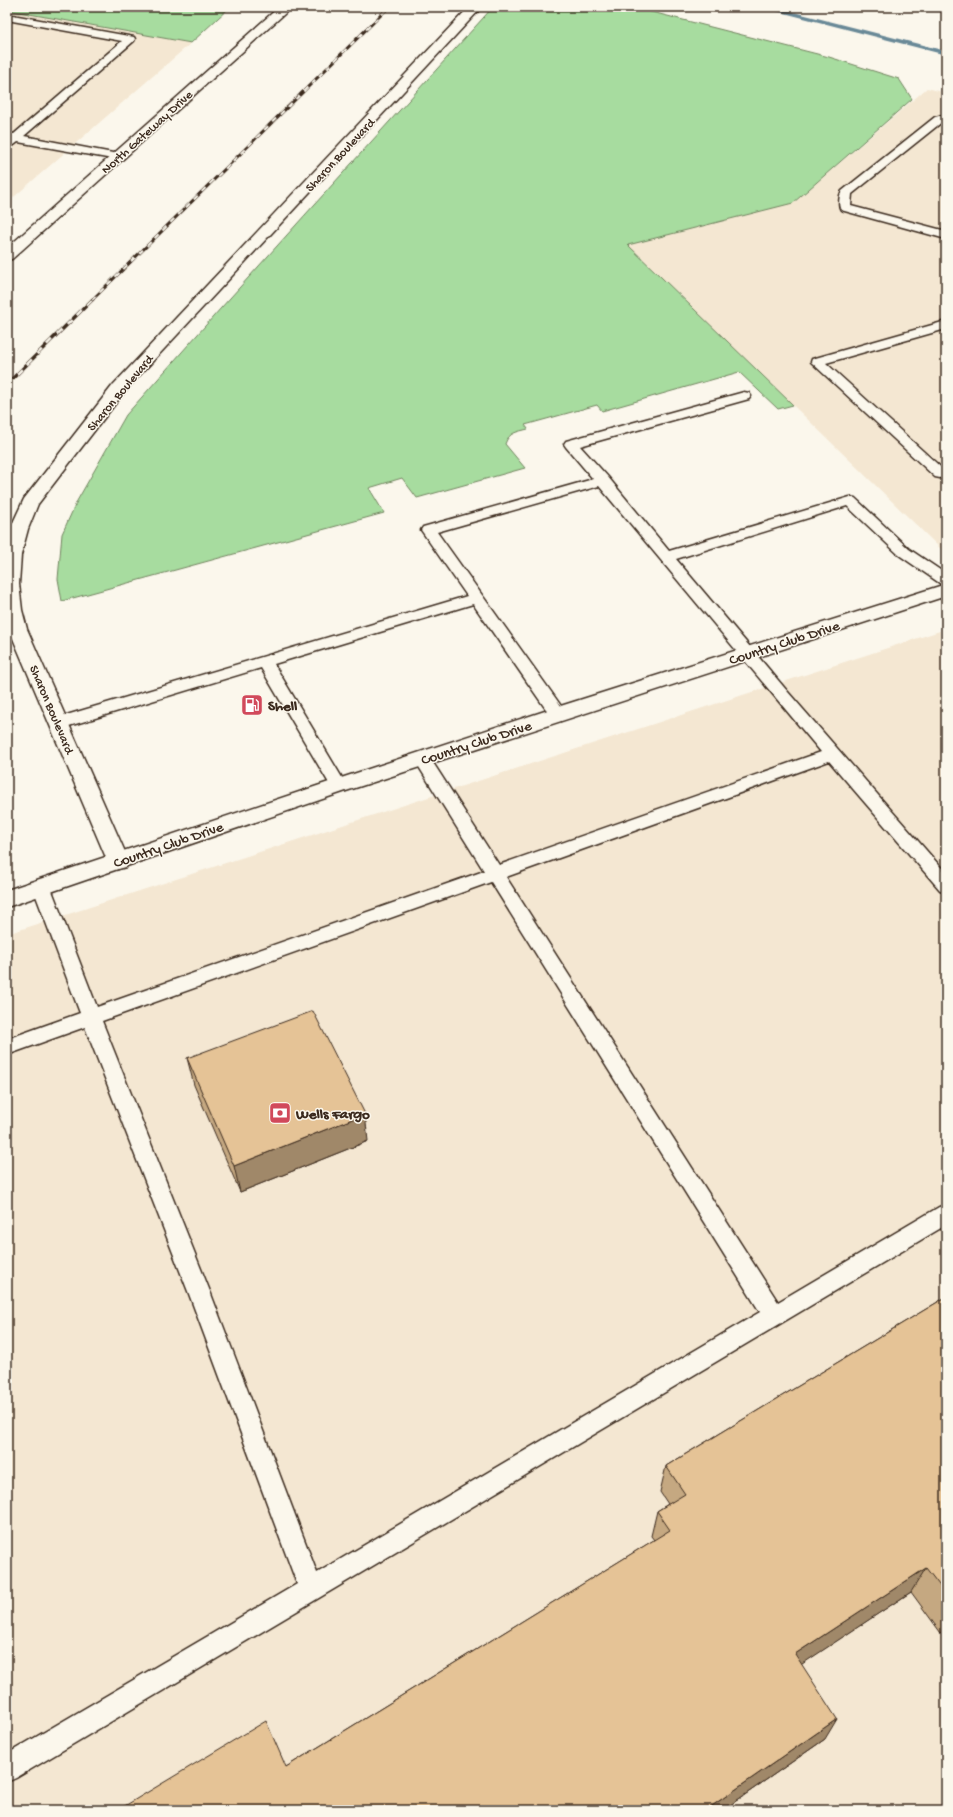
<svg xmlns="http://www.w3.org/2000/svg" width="953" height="1817" font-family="'Gochi Hand',sans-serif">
<rect width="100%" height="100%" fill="#fbf7ec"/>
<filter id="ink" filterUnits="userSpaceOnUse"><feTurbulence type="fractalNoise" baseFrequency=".025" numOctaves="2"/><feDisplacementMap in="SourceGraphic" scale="8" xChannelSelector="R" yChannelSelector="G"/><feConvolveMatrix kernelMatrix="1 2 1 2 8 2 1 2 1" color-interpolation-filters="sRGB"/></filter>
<g filter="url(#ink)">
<!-- built -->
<g fill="#f4e7d2">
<path d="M7 10 191 43 7 203Z"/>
<path d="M927 88 946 93V548L941 549 628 245 793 203Z"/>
<path d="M946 629V1810H7V934Z"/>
</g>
<!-- green -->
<g fill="#a7dc9f" stroke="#71835e">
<path d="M7 7H230L191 43 7 10Z"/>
<path d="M493 7H632L829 57 899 79 912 99 793 203 628 245 793 405 778 409 739 372 602 411 597 405 525 425 528 429C517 432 509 432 505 444L525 468 417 498 402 478 369 488 384 513 62 601 58 579 62 534 77 501 126 415 221 308Z"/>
</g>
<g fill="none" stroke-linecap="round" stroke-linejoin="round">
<!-- stream -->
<path fill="#698997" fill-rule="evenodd" d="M761 7H774L946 51V55Z"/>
<!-- lane casing -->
<g stroke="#3b2a1e" stroke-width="3">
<g id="lane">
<path d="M7 14 134 37 135 39 134 41 24 136 118 154 124 157 122 159 118 160 18 142 14 145 7 146V133L14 134 122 41 7 20Z"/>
<path d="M939 116H946V122H942L852 194 851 206 946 231V239L841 210C838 206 839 195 842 191L935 117Z"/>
<path d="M946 321V329L826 363 945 471 946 475 940 478 935 477 811 362 812 359Z"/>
<path d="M744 392 749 393 751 396 749 399 580 446 608 477 669 551 850 497 855 498 909 549 946 574V586L941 584 899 555 847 506 676 559 788 692 946 873V892L940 890 829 761 506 877 778 1302 939 1207 946 1205V1225L16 1778 7 1782V1754L297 1584 189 1294 85 1027 7 1055V1039L80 1013 33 888 36 883 42 881 48 883 51 888 97 1007 484 871 414 759 416 755 422 753 428 755 499 865 821 752 599 486 437 532 564 710 566 714 564 718 558 720 552 718 473 604 274 664 347 786 345 790 339 792 333 790 261 668 59 729 53 727 51 723 53 719 467 596 421 530 423 527 593 479 566 447 564 444 566 441ZM491 882 760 1312 317 1573 211 1294 102 1021Z"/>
</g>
</g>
<!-- street casing -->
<g stroke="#3b2a1e" stroke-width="3">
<path id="street" d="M469 7H482L125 391 38 504 28 529 21 555 19 584 22 610 27 629 129 861 126 867 118 869 110 867 9 629 7 623V540L10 529 24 499 113 385Z"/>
</g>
<!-- secondary casing -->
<g stroke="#3b2a1e" stroke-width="3">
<g id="secondary">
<path d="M279 7H292L12 259 7 260V248Z"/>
<path d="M946 584V596L346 791 7 907V890L332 781 551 709Z"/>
</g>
</g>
<!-- lane -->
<use href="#lane" fill="#fbf7ec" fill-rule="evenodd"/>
<!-- street -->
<use href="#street" fill="#fbf7ec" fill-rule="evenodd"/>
<!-- secondary -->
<use href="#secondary" fill="#fbf7ec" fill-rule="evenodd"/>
<!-- rail-far1 casing -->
<g stroke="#3b2a1e" stroke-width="3">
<path id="rail-far1" d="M92 300 389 7"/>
</g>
<!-- rail casing -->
<g stroke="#3b2a1e" stroke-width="3.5">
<path id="rail" d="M7 384 93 299"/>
</g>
<!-- rail-far1 -->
<use href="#rail-far1" stroke="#fbf7ec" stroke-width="2" stroke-dasharray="5.5" stroke-linecap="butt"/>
<!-- rail -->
<use href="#rail" stroke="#fbf7ec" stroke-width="2.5" stroke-dasharray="7" stroke-linecap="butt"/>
</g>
<!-- wall -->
<g fill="#c5a881" stroke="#3b2a1e">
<path d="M187 1058 368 1141 240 1192 194 1085Z"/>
<path d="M946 1297V1640L911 1592 801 1664 825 1739 723 1810H118L286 1767 654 1540 651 1536 657 1511 668 1504 660 1492 666 1466Z"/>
</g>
<!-- shaded-wall -->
<g fill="#a08869" stroke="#3b2a1e">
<path d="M365 1114 368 1141 240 1192 234 1166Z"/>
<path d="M926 1568 911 1592 784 1676 795 1654Z"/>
<path d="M837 1719 825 1739 723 1810H706Z"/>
</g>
<!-- building -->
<g fill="#e5c396" stroke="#3b2a1e">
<path d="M313 1011 365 1114 234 1166 187 1058Z"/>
<path d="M946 1297V1594L926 1568 795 1654 837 1719 706 1810H118L266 1721 286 1767 670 1530 657 1511 685 1494 666 1466Z"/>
</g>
</g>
<!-- icons -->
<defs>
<g id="fuel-square" transform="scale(1.15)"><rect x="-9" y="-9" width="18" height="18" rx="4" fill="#d1495b" stroke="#fbf7ec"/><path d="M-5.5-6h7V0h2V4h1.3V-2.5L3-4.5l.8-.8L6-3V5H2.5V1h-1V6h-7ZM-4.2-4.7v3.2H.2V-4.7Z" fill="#fff"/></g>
<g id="bank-square" transform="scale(1.15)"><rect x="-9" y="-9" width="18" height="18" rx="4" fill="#d1495b" stroke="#fbf7ec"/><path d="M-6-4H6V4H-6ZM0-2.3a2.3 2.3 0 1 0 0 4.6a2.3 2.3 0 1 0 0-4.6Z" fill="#fff"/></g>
</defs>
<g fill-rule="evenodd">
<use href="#fuel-square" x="252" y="705"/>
<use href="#bank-square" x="280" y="1113"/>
</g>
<g text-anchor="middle" stroke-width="3" stroke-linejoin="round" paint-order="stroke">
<!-- far-street labels -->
<g font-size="13" fill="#3b2a1e" stroke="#fbf7ec">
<text transform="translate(146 131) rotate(-42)" y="5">North Gateway Drive</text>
<text transform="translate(339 154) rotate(-47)" y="5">Sharon Boulevard</text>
<text transform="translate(119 392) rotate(-50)" y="5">Sharon Boulevard</text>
<text transform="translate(53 709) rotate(67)" y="5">Sharon Boulevard</text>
</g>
<!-- street labels -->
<g font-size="15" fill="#3b2a1e" stroke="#fbf7ec">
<text transform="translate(784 642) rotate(-18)" y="5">Country Club Drive</text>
<text transform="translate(476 742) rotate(-18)" y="5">Country Club Drive</text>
<text transform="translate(168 844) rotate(-19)" y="5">Country Club Drive</text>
</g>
<!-- poi labels -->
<g font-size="15" font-weight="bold" fill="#3b2a1e" stroke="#fbf7ec" text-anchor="start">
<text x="268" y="710">Shell</text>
<text x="296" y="1118">Wells Fargo</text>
</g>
</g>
<!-- margin -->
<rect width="953" height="1817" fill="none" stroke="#fbf7ec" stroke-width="24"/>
<rect x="12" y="12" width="929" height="1793" fill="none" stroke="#3b2a1e" stroke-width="1.5" filter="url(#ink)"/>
</svg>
